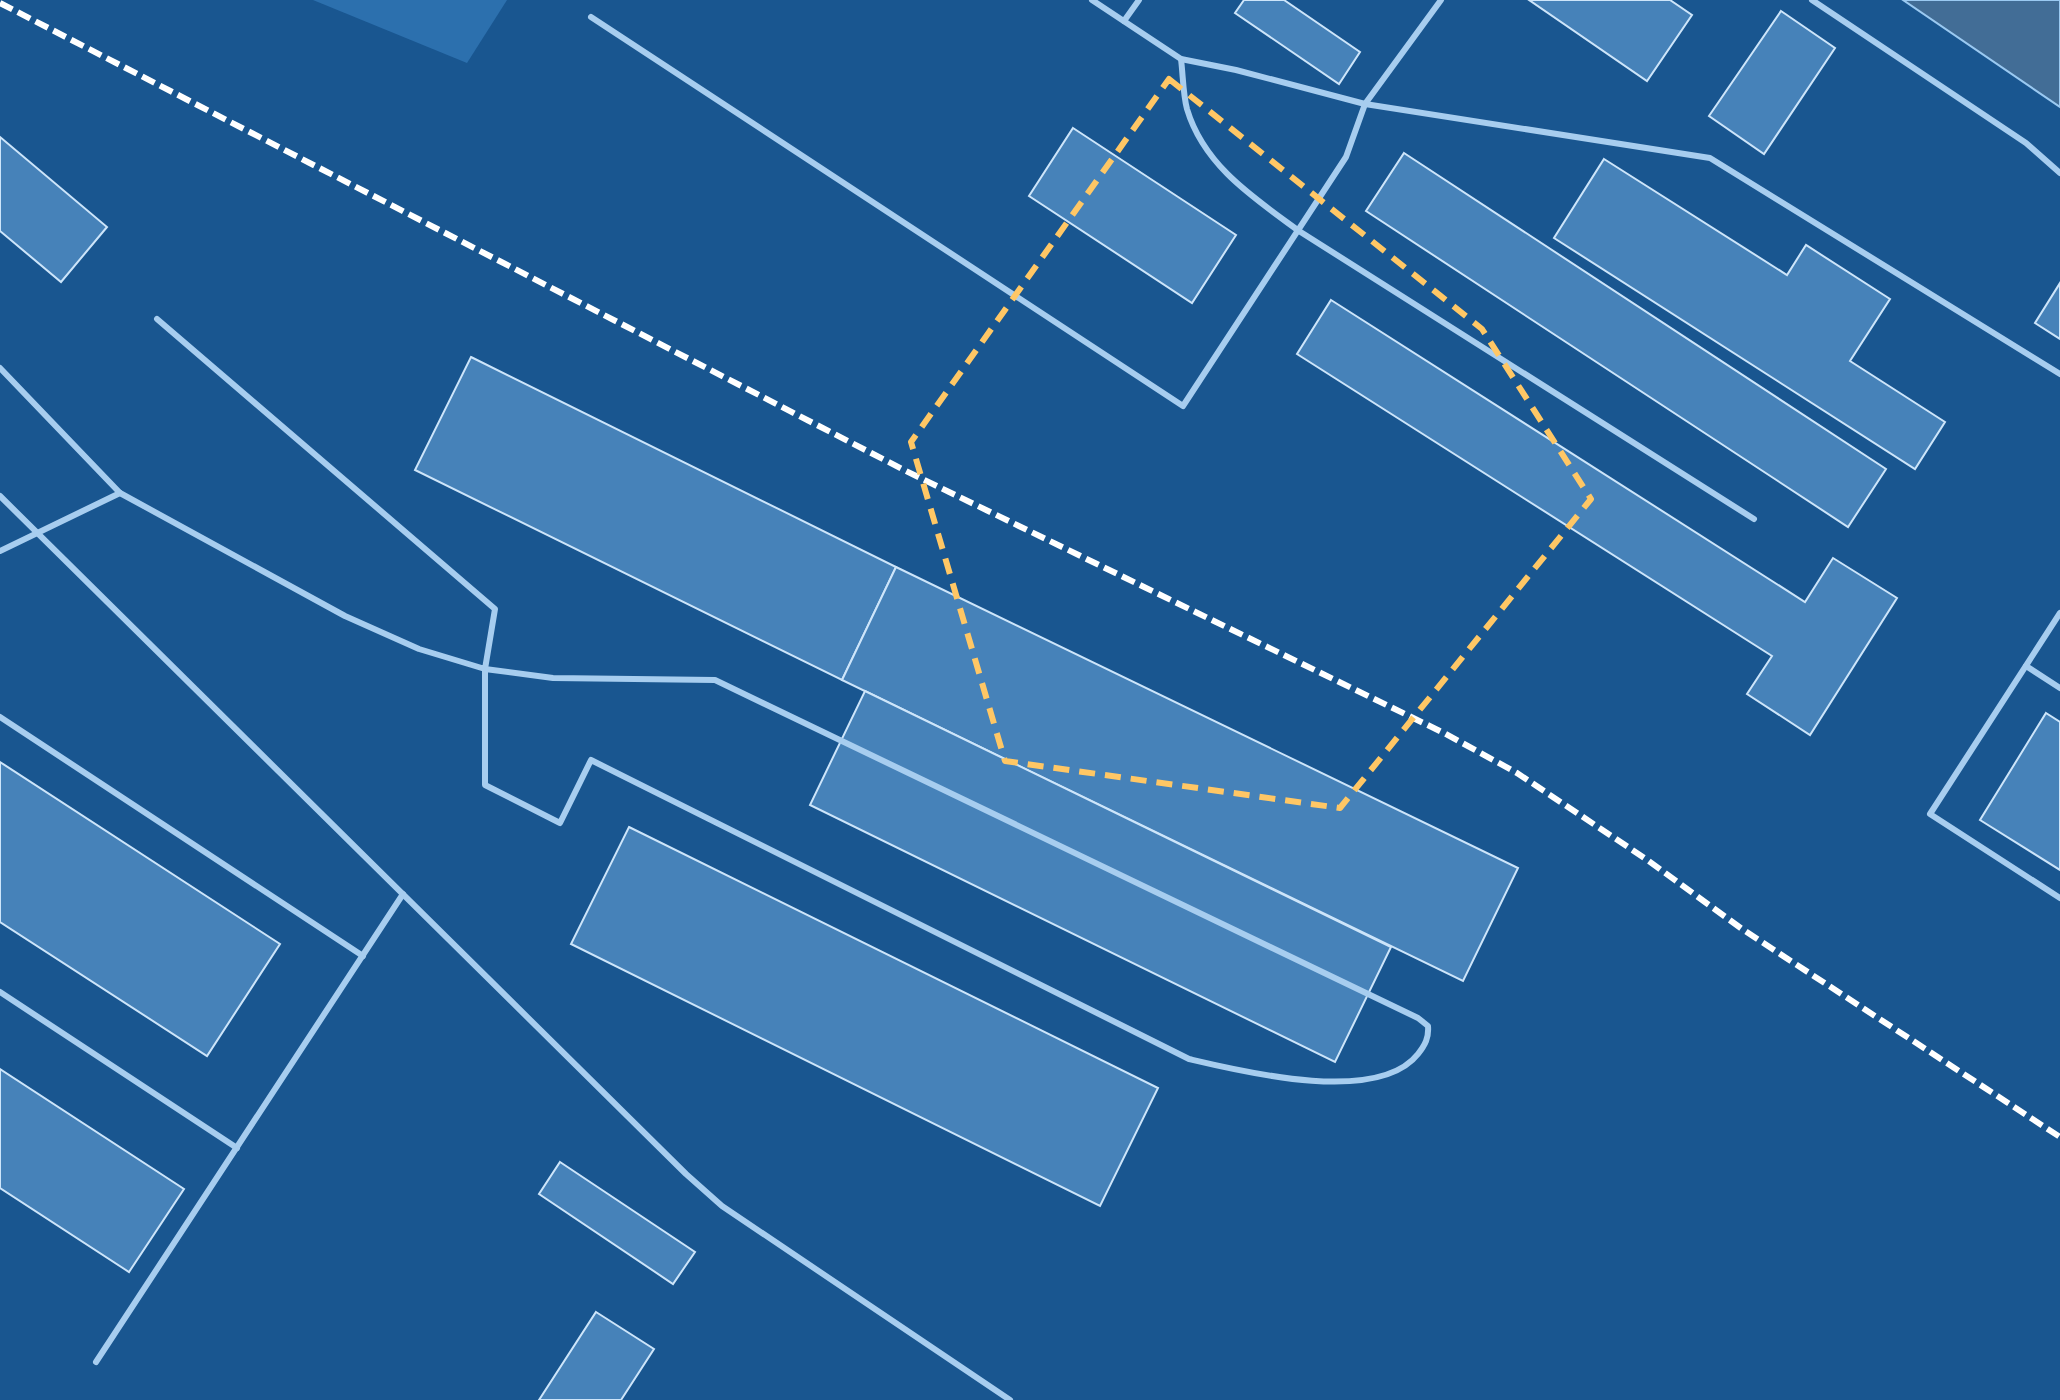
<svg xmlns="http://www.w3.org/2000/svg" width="2060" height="1400" font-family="Ubuntu,sans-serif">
<rect width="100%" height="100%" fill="#195690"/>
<!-- green -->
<path fill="#2c70ae" d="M313 0H507L467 63Z"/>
<!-- water -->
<path fill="#426d96" stroke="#9ac9f1" stroke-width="2" d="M1903 0H2060V107Z"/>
<!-- building -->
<g fill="#4682b9" stroke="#cde5fa" stroke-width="2">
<path d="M1244 0H1284L1360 52 1339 84 1235 13Z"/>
<path d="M1529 0H1670L1692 15 1647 81Z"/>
<path d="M1781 11 1835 48 1764 154 1709 116Z"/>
<path d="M1073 128 1236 235 1192 303 1029 196Z"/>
<path d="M0 137 107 227 61 282 0 231Z"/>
<path d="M1404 153 1886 469 1848 527 1366 211Z"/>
<path d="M1604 159 1787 275 1806 245 1890 299 1850 361 1945 422 1915 469 1554 238Z"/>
<path d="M2060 283V339L2035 323Z"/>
<path d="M1331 300 1805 602 1833 558 1897 598 1810 735 1747 694 1772 656 1297 354Z"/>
<path d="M471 357 896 567 842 680 415 470Z"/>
<path d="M896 567 1518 868 1463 981 842 680Z"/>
<path d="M865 691 1391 947 1335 1062 810 805Z"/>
<path d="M2046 713 2060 722V870L1980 820Z"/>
<path d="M0 762 280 944 207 1056 0 922Z"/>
<path d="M629 827 1158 1088 1100 1206 571 944Z"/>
<path d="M0 1069 184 1189 129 1272 0 1188Z"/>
<path d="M560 1162 695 1252 673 1284 539 1194Z"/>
<path d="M596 1312 654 1349 621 1400H539Z"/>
</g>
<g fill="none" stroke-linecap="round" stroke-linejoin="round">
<!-- service -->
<g stroke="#a7cdef" stroke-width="6">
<path d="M1092 0 1181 59 1236 70 1365 104 1710 158 2060 374"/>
<path d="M1812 0 2026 143 2060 173"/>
<path d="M591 17 1183 406 1346 157 1365 104 1441 0"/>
<path d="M1124 21 1139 0"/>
<path d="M1181 59C1183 75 1183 94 1187 109 1204 166 1254 198 1299 231L1754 519"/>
<path d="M0 368 120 493 345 616 419 649 485 669 553 678 715 680 1418 1018 1428 1026C1429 1038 1425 1045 1418 1054 1378 1105 1244 1072 1189 1059L591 760 560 823 485 785V669L495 609 157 319"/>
<path d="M0 496 686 1174 722 1206 1010 1400"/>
<path d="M0 551 120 493"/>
<path d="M2060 613 1930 814 2060 898"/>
<path d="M2026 666 2060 688"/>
<path d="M0 717 363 956"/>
<path d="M0 992 237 1148"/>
<path d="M96 1362 403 894"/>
</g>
<!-- rail -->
<path stroke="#fff" stroke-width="6" stroke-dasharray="14 6" stroke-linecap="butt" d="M0 3 906 471 1444 733 1517 773 1646 859 1742 929 2060 1137"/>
</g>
<!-- marked area -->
<path fill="none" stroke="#ffc765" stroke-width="6" stroke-dasharray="16 10" stroke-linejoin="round" d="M1169 79 1482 329 1591 499 1340 808 1005 761 911 442Z"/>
</svg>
